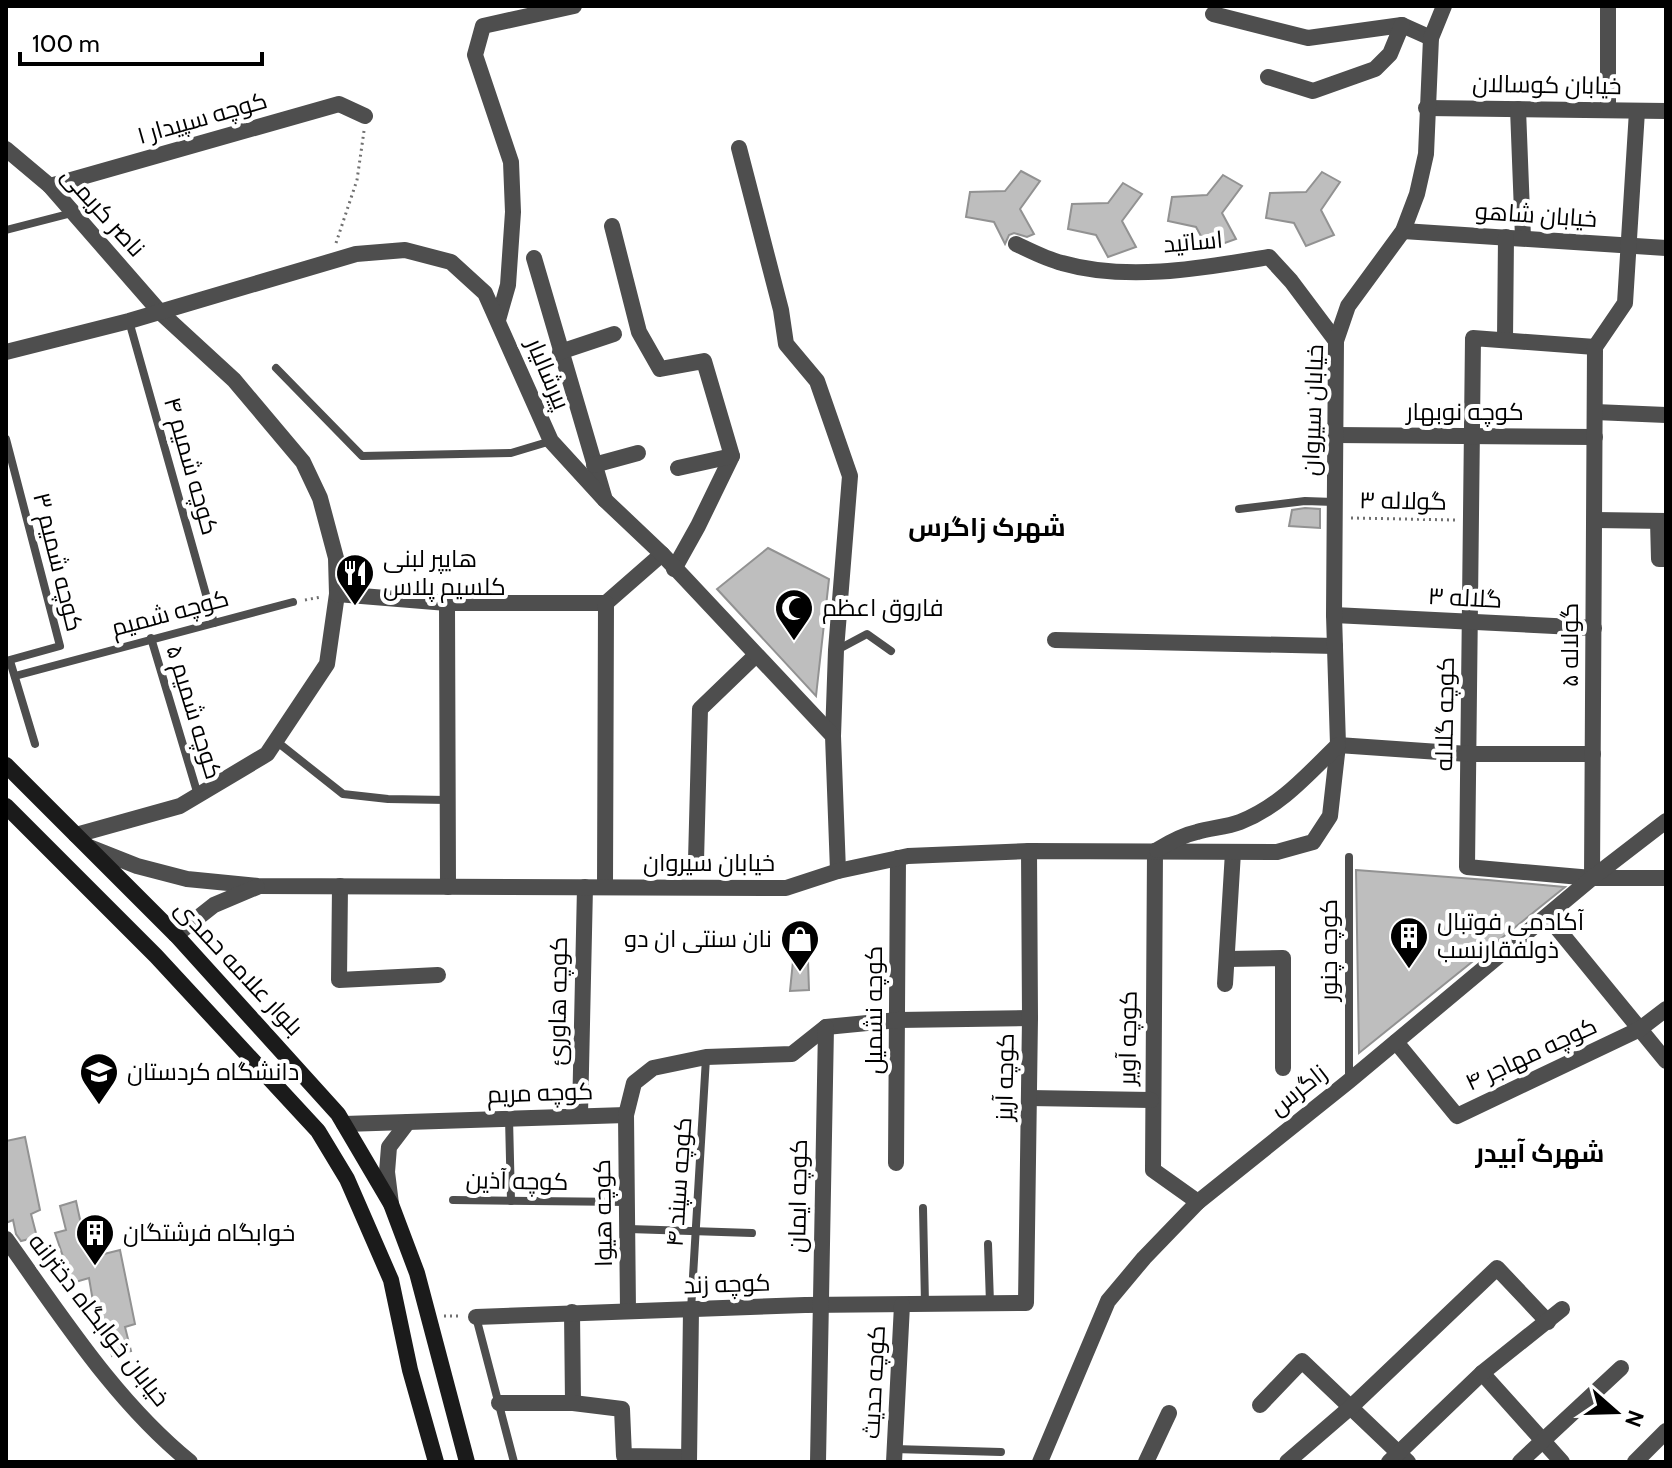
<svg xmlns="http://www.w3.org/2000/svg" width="1672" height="1468" font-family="Cabin,Cairo,sans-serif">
<rect width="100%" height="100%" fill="#fff"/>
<!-- building -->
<g fill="#bebebe" stroke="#929292" stroke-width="2">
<path d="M1021 171 1040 181 1020 209 1034 234 1027 237 1014 233 1009 235 1005 244 994 222 966 217 970 192 1005 191Z"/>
<path d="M1322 172 1340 182 1321 210 1334 235 1306 246 1294 223 1266 218 1270 193 1306 192Z"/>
<path d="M1223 175 1242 186 1222 213 1236 239 1208 249 1196 227 1168 221 1172 197 1207 195Z"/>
<path d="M1123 183 1142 194 1122 221 1136 247 1108 257 1096 235 1068 229 1072 204 1108 203Z"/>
<path d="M1305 508 1320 509V528L1289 526 1292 510Z"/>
<path d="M768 548 829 579 816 696 717 589Z"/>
<path d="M1356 870 1488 880 1565 887 1359 1053Z"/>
<path d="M808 960 809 990 790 991 793 961Z"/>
<path d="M25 1137 40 1210 31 1214 37 1237 21 1241 16 1234 13 1220 6 1223V1141Z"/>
<path d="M76 1201 81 1224 93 1222 100 1255 120 1250 135 1324 125 1327 131 1351 112 1356 108 1334 99 1337 89 1278 72 1283 55 1233 66 1230 60 1206Z"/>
</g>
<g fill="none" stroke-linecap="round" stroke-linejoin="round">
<!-- path -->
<g stroke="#707070" stroke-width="3" stroke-dasharray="2 4" stroke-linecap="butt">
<path d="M336 243 357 180 364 131"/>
<path d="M1351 518 1455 520"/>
<path d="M305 600 321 597"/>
<path d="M444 1316H460"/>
</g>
<!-- service -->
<g stroke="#4e4e4e" stroke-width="8">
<path d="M6 230 72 213"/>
<path d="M129 321 214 623"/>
<path d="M276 368 362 456 511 453 551 441"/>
<path d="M6 439 60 646 6 661"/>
<path d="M1239 509 1305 501 1334 502"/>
<path d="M151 638 198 795"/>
<path d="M837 650 867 634 891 651"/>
<path d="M10 661 35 744"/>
<path d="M15 676 293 602"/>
<path d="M276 741 343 794 388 799 447 800"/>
<path d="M1349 857V1080"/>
<path d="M509 1118 511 1201"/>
<path d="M453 1200 628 1202"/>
<path d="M923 1208 925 1304"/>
<path d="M629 1229 752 1233"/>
<path d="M988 1244 990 1303"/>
<path d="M691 1310 706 1058"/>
<path d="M476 1317 514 1462"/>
<path d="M894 1449 1001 1452"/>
</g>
<!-- minor -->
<g stroke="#4e4e4e" stroke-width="16">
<path d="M1213 14 1308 38 1402 25 1431 38"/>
<path d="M1268 77 1313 91 1375 69 1390 54 1402 25"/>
<path d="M1426 108 1666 111"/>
<path d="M1518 109 1523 238"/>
<path d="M1608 110V6"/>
<path d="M739 148 781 310 786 344 817 381 850 476 836 650 833 736"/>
<path d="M6 149 50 186 160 312 234 380 303 462 320 498 336 558 337 594 327 664 267 754 180 806 76 835"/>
<path d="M50 186 339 104 365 116"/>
<path d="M612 226 639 332 660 369 704 361 732 456 698 526 674 569"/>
<path d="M1403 231 1666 248"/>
<path d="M1016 244C1031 251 1046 259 1062 263 1128 282 1203 268 1269 257L1291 281 1336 341"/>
<path d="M534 258 605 500"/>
<path d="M498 320 508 285 513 212 511 162 475 55 483 26 574 6"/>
<path d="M1505 340 1506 237"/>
<path d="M1595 347 1473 338 1467 867 1592 878H1666"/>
<path d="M560 352 614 334"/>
<path d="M1595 412 1666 415"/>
<path d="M1334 435 1595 437"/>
<path d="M594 465 638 453"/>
<path d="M678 468 732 456"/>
<path d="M1595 520 1666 521"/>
<path d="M1658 521 1659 559H1666"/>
<path d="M337 594 447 603H606L662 554"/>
<path d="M447 603 448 887"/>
<path d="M1334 615 1594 628"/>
<path d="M1055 640 1335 646"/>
<path d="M1338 745 1468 754H1593"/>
<path d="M1155 851 1153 1170 1198 1202"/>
<path d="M696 861 700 709 755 656"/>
<path d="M1592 878 1595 347 1625 303 1637 111"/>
<path d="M340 886 339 980 438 975"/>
<path d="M605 887 606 603"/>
<path d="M1548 917 1666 1061"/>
<path d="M1227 959 1283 958V1068"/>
<path d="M1225 984 1233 852"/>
<path d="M1396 1042 1457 1116 1640 1029 1666 1009"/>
<path d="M1029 1098 1151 1100"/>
<path d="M580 1115 585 887"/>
<path d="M344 1124 626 1115"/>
<path d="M896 1163 898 858"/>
<path d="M391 1204 387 1172 389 1147 408 1122"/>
<path d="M6 1239C62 1317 115 1401 190 1462"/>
<path d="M628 1311 626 1115 634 1083 653 1068 706 1057 792 1054 826 1027 898 1020 1030 1018"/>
<path d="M572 1312 573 1403"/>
<path d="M476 1317 805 1305 1026 1303 1030 1018 1029 851"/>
<path d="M1482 1373 1562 1462"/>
<path d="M499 1403H573L622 1409 624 1456 689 1457"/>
<path d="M1260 1405 1302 1361 1408 1462"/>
<path d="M689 1462 691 1310"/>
<path d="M818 1462 826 1027"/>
<path d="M894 1462 902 1305"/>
<path d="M1146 1462 1169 1413"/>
<path d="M1287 1462 1352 1406 1497 1268 1548 1322"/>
<path d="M1389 1462 1482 1373 1562 1309"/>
<path d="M1520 1462 1621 1368"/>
<path d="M1635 1462 1666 1431"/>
</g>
<!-- tertiary -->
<g stroke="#4e4e4e" stroke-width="16">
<path d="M6 352 129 321 356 254 405 250 451 262 485 293 551 441 605 500 662 554 833 736 838 871"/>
<path d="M89 847 137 866 187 879 258 886 786 888 838 871 908 856 1029 851 1277 852 1313 842 1330 816 1338 745 1334 615 1336 341 1348 306 1403 231 1417 194 1426 154 1431 38 1444 6"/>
<path d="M1157 850C1170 842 1183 835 1197 832 1211 828 1227 827 1240 822 1281 806 1308 774 1338 745"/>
<path d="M176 935 214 905 257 887"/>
<path d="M1040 1462 1108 1301 1144 1258 1198 1202 1349 1081 1592 878 1666 821"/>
</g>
<!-- secondary -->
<g stroke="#1b1b1b" stroke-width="16">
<path d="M6 765 176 935 338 1114 391 1204 417 1273 467 1462"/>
<path d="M6 806 156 956 318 1131 347 1179 391 1280 410 1370 436 1462"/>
</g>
</g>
<!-- icons -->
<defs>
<g id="restaurant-pin" transform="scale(2)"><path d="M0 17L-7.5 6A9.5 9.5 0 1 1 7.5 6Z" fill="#000" stroke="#fff"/><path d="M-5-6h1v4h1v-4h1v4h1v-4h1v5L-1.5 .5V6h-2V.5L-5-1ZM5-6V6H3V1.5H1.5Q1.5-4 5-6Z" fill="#fff"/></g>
<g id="mosque-pin" transform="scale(2)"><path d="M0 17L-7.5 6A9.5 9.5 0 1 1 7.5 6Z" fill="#000" stroke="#fff"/><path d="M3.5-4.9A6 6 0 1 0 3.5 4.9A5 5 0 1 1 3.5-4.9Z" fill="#fff"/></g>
<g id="building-pin" transform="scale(2)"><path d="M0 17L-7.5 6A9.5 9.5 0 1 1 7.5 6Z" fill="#000" stroke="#fff"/><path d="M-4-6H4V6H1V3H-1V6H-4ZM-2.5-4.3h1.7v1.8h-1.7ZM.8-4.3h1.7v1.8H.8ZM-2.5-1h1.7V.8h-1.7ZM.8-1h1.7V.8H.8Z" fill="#fff"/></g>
<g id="shop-pin" transform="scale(2)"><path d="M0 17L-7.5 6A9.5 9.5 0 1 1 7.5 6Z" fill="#000" stroke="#fff"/><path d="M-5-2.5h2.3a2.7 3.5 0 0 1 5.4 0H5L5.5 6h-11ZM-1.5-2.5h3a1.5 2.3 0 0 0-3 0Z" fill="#fff"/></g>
<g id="university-pin" transform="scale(2)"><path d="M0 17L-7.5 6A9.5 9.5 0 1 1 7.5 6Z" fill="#000" stroke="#fff"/><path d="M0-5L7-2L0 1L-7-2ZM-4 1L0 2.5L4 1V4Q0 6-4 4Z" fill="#fff"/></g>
</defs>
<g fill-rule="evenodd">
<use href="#restaurant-pin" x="355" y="573"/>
<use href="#mosque-pin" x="794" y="608"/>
<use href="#building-pin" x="1409" y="936"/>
<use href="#shop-pin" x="800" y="939"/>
<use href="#university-pin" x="99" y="1072"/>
<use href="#building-pin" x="95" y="1233"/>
</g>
<g text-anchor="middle" stroke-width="8" stroke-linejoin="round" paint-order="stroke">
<!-- street labels -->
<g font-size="24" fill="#000" stroke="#fff">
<text transform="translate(1547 85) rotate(1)" y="8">خیابان کوسالان</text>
<text transform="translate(202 118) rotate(-16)" y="8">کوچه سپیدار ۱</text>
<text transform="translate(103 212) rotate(48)" y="8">ناصر کریمی</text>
<text transform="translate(1536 215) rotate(4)" y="8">خیابان شاهو</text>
<text transform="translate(1193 242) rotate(-5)" y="8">اساتید</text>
<text transform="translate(548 374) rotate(67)" y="8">پیرشالیار</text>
<text transform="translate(1313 410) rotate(-88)" y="8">خیابان سیروان</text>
<text x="1465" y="420">کوچه نوبهار</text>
<text transform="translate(191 466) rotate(74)" y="8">کوچه شمیم ۴</text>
<text transform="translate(1403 501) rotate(1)" y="8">گولاله ۳</text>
<text transform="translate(58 562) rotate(76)" y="8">کوچه شمیم ۳</text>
<text transform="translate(1465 598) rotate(3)" y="8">گلاله ۳</text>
<text transform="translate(170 613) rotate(-15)" y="8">کوچه شمیم</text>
<text transform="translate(1570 645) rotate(-90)" y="8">گولاله ۵</text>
<text transform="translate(194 712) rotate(73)" y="8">کوچه شمیم ۵</text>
<text transform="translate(1445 714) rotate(-89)" y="8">کوچه گلاله</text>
<text x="709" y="871">خیابان سیروان</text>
<text transform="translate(1329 950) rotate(-90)" y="8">کوچه چنور</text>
<text transform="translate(239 968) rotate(47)" y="8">بلوار علامه حمدی</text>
<text transform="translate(558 1001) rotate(-89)" y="8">کوچه هاورئ</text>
<text transform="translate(874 1010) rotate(-90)" y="8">کوچه نشمیل</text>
<text transform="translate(1128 1038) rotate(-89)" y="8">کوچه آویر</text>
<text transform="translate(1531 1054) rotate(-25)" y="8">کوچه مهاجر ۴</text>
<text transform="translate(1005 1077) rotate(-89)" y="8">کوچه آریز</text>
<text transform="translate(1298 1090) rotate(-38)" y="8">زاگرس</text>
<text transform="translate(540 1093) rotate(-2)" y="8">کوچه مریم</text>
<text transform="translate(517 1181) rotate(1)" y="8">کوچه آذین</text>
<text transform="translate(679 1182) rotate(-86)" y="8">کوچه سپند ۴</text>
<text transform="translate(798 1196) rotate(-89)" y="8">کوچه ایمان</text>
<text transform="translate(603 1213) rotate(-91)" y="8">کوچه هیوا</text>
<text transform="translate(727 1284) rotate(-2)" y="8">کوچه زند</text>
<text transform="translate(99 1320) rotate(52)" y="8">خیابان خوابگاه دخترانه</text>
<text transform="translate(874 1382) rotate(-87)" y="8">کوچه حدیث</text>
</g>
<!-- poi labels -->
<g font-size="24" fill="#000" stroke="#fff" text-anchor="start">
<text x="383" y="567">هایپر لبنی<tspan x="383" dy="28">کلسیم پلاس</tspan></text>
<text x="822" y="616">فاروق اعظم</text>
<text x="1437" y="930">آکادمی فوتبال<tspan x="1437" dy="28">ذولفقارنسب</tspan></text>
<text x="772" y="947" text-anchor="end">نان سنتی ان دو</text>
<text x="127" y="1080">دانشگاه کردستان</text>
<text x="123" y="1241">خوابگاه فرشتگان</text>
</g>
<!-- neighbourhood labels -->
<g font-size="26" font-weight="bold" fill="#000" stroke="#fff">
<text x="987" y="536">شهرک زاگرس</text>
<text x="1540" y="1162">شهرک آبیدر</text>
</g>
</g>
<!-- border -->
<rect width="1672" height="1468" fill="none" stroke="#000000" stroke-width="16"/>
<!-- north arrow -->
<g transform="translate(1616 1412) rotate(110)" stroke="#ffffff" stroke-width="6" paint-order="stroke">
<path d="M0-6L14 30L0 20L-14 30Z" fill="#000000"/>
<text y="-12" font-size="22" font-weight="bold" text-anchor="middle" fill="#000000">N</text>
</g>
<!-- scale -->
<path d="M20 52v12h242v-12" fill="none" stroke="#000000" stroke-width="4"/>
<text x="32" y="52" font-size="24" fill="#000000" stroke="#ffffff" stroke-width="6" paint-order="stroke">100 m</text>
</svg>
